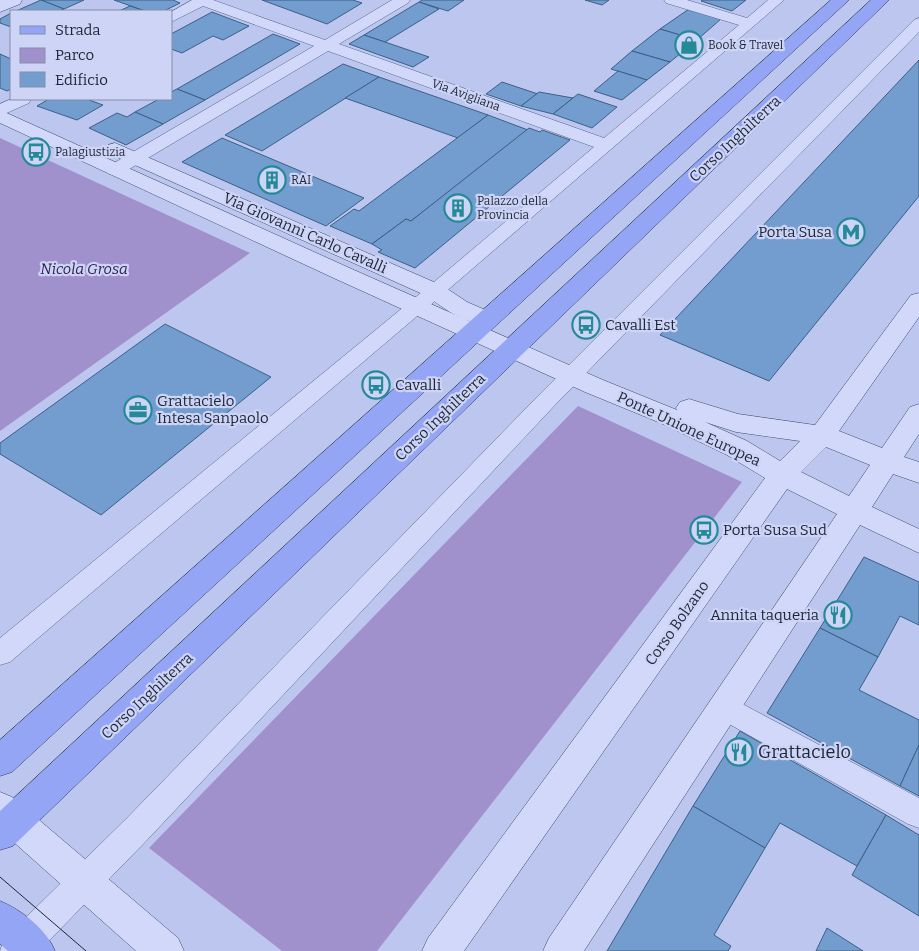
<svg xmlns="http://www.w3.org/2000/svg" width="919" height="951" font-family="Bitter,serif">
<rect width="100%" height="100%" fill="#bdc6ef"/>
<!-- green -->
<g fill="#a091cd">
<path d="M0 138 250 253 0 431Z"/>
<path d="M578 406 742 482 377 951H282L149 848Z"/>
</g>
<!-- building -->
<g fill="#729dce" stroke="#3b6087">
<path d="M41 0H84L64 9Z"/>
<path d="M41 0 64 9 59 11H16Z"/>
<path d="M114 0H173L180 3 164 11H145Z"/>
<path d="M262 0H353L362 3 327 24Z"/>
<path d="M422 0H464L448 11 419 2Z"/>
<path d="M585 0H609L602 5Z"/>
<path d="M702 0H746L732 11 701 1Z"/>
<path d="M419 2 439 9 385 42 364 35Z"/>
<path d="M130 6 145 11H119Z"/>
<path d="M689 9 722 18 697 40 660 29Z"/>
<path d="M212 12 249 26 223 40 213 36 182 53 171 49V34Z"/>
<path d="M11 13V27L0 23V19Z"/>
<path d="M660 29 697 40 670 62 632 51Z"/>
<path d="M273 34 300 44 205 100 177 89Z"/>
<path d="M364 35 385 42 429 57 413 67 349 44Z"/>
<path d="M632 51 670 62 647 80 611 69Z"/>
<path d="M0 54 11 59V89L7 91 0 88Z"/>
<path d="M919 60V196L769 381 660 335Z"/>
<path d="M343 64 379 77 262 151 225 135Z"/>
<path d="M618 71 647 80 622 100 594 91Z"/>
<path d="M379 77 488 115 458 138 345 98Z"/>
<path d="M502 82 538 94 521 106 486 94Z"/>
<path d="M177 89 205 100 163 124 135 112 159 99H171V92Z"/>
<path d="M539 92 573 98 553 114 521 106Z"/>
<path d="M578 94 617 107 592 128 553 114Z"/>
<path d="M49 99H90L89 100 103 105 77 120 37 106Z"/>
<path d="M135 112 163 124 126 145 89 128 117 113 127 117Z"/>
<path d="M488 115 528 130 411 221 406 219 372 244 330 226 354 209 359 211Z"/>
<path d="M529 128 540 132 542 130 570 140 415 268 378 252 382 250 372 244 406 219 411 221Z"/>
<path d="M222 138 364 198 326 226 182 162Z"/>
<path d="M165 324 271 377 101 515 0 454V443Z"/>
<path d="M864 557 919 582V625L900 616 878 657 820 628Z"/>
<path d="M820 628 878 657 859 690 919 720V745L900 786 767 713Z"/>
<path d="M740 731 886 815 857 866 780 823 765 848 693 806Z"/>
<path d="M919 745V796L900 786Z"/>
<path d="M693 806 765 848 714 935 731 946 728 951H607Z"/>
<path d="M886 815 919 835V916L852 875Z"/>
<path d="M827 928 863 951H816Z"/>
</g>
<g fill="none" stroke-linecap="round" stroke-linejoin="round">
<!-- street casing -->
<g stroke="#566787" stroke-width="1">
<g id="street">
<path d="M192 0H213L325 40 392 0H410L408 3 339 44 604 138 739 25 666 3 664 0H687L747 18 768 0H784L442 295 10 662 0 665V638L428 287 594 147 328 51 121 174 115 175 109 174 106 170 109 166 314 46 203 6 171 22V12Z"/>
<path d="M919 18V32L555 405 149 838 39 951H0L4 939 127 818 539 395 914 20Z"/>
<path d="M11 99H31L29 103 0 116V104Z"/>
<path d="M723 695 733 699 919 798V828L908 824 713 715 709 707 713 699Z"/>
</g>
</g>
<!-- secondary casing -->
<g stroke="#394b69" stroke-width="1">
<g id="secondary">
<path d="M0 0H22L20 4 0 12Z"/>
<path d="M0 110 354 270 603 380 677 410 676 408 680 402 689 399 738 414 815 425 911 295 919 293V317L839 431 882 448 910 407 919 404V434L904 457 919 462V483L893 474 872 507 919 529V553L860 525 584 951H543L549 938 837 514 787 489 464 951H422L428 938 765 478 727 455 663 424 585 392 338 280 0 123ZM705 422 736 432 800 441 780 461 747 441ZM826 447 870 465 849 496 801 472Z"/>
<path d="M115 143 443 286 467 302 490 312 494 317 490 322C468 328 444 308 427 296L108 153 105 149 108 145Z"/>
<path d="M0 792 12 797 178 938 184 951H136L0 830Z"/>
</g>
</g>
<!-- primary casing -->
<g stroke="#2b3c54" stroke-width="1">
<g id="primary">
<path d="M831 0H849L12 772 0 776V740Z"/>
<path d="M871 0H889L13 846 0 850V811Z"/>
<path d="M0 901C22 910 46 929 55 951H8L0 944Z"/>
</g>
</g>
<!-- street -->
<use href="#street" fill="#d1d8fa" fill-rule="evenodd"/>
<!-- secondary -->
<use href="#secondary" fill="#d1d8fa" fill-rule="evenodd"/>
<!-- primary -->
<use href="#primary" fill="#93a5f4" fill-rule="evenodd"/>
<!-- tram -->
<path stroke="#1b2636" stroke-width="1" d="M0 877 86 951"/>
</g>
<!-- icons -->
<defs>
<g id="shop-ring" transform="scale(1.4375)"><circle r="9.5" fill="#cdd4f6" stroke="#248a98" stroke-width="1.5"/><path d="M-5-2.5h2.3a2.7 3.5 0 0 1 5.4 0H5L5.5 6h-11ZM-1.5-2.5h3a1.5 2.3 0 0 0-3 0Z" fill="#248a98"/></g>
<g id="bus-ring" transform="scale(1.4375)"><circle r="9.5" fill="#cdd4f6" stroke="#248a98" stroke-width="1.5"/><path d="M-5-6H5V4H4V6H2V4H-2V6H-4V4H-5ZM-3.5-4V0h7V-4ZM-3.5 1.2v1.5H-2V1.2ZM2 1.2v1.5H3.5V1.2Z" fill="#248a98"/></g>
<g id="building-ring" transform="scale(1.4375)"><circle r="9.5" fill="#cdd4f6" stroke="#248a98" stroke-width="1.5"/><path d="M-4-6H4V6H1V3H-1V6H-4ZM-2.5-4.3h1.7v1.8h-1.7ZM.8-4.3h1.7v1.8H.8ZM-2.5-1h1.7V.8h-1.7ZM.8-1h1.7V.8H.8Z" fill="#248a98"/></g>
<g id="metro-ring" transform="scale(1.4375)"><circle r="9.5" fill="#cdd4f6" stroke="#248a98" stroke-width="1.5"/><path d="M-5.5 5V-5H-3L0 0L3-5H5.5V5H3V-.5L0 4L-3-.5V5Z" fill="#248a98"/></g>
<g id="office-ring" transform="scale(1.4375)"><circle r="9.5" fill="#cdd4f6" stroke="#248a98" stroke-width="1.5"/><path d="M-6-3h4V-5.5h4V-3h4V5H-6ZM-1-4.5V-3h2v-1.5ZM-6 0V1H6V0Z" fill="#248a98"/></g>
<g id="restaurant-ring" transform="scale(1.4375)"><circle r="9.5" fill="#cdd4f6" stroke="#248a98" stroke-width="1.5"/><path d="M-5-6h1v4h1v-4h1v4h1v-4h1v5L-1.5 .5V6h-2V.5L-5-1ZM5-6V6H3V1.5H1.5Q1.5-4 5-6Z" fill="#248a98"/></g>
</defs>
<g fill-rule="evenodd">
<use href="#shop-ring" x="689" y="45"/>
<use href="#bus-ring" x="36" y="152"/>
<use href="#building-ring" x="272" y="180"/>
<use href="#building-ring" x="458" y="208"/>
<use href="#metro-ring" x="851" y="232"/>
<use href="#bus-ring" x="586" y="325"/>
<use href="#bus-ring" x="376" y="385"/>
<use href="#office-ring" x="138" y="410"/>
<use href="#bus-ring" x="704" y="530"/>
<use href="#restaurant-ring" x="838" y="615"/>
<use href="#restaurant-ring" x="739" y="752"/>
</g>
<g text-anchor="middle" stroke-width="4.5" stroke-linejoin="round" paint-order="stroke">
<!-- far-poi labels -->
<g font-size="12" fill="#1b2636" stroke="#cdd4f6" text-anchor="start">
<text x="708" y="49">Book &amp; Travel</text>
<text x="55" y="156">Palagiustizia</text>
<text x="291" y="184">RAI</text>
<text x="477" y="205">Palazzo della<tspan x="477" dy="14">Provincia</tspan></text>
</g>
<!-- far-street labels -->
<g font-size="12" fill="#1b2636" stroke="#cdd4f6">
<text transform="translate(466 95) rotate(20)" y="4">Via Avigliana</text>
</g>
<!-- street labels -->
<g font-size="15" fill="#1b2636" stroke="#cdd4f6">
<text transform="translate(735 139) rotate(-43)" y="5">Corso Inghilterra</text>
<text transform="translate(305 233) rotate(24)" y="5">Via Giovanni Carlo Cavalli</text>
<text transform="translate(440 417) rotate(-44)" y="5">Corso Inghilterra</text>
<text transform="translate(689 429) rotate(25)" y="5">Ponte Unione Europea</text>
<text transform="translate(677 623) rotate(-55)" y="5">Corso Bolzano</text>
<text transform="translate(147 696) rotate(-43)" y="5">Corso Inghilterra</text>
</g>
<!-- poi labels -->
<g font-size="15" fill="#1b2636" stroke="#cdd4f6" text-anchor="start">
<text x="832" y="237" text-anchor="end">Porta Susa</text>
<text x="605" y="330">Cavalli Est</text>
<text x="395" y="390">Cavalli</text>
<text x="157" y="406">Grattacielo<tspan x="157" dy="17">Intesa Sanpaolo</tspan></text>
<text x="723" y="535">Porta Susa Sud</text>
<text x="819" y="620" text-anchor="end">Annita taqueria</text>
</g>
<!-- park labels -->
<g font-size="15" font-style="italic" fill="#342153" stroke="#cdd4f6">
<text x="84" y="274">Nicola Grosa</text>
</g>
<!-- near-poi labels -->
<g font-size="18" fill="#1b2636" stroke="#cdd4f6" text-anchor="start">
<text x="758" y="758">Grattacielo</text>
</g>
</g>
<!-- legend -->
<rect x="10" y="10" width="162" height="90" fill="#cdd4f6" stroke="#868ea9"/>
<rect x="20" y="26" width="25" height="8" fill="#93a5f4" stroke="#868ea9"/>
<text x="55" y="35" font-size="15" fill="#1b2636">Strada</text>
<rect x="20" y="48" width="25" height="15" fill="#a091cd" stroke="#868ea9"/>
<text x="55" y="60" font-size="15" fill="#1b2636">Parco</text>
<rect x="20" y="72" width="25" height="15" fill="#729dce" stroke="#868ea9"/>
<text x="55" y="85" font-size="15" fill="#1b2636">Edificio</text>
</svg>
